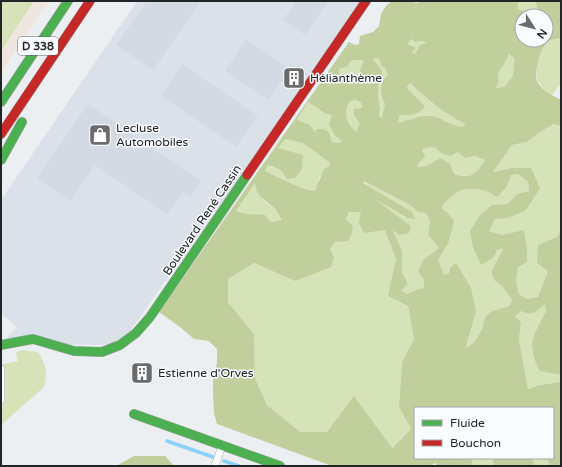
<svg xmlns="http://www.w3.org/2000/svg" width="562" height="467" font-family="'Varela Round',sans-serif">
<rect width="100%" height="100%" fill="#eceff2"/>
<!-- built -->
<path fill="#dbe1e9" d="M137 1H366L120 345 1 344 17 327 1 314V200Z"/>
<!-- industrial -->
<path fill="#efe7df" d="M1 1H50L1 73Z"/>
<!-- green -->
<g fill="#d6e3b8">
<path d="M1 1H34L1 51Z"/>
<path d="M520 1H535L540 16H536L518 9V2Z"/>
<path d="M555 38H561V83L552 95 547 93 537 80V65L545 44Z"/>
<path d="M412 39 420 42 425 40 426 43 420 45 415 54 407 44Z"/>
<path d="M509 54 514 58C515 64 513 69 513 76L504 87 496 88 499 81 498 72 502 68Z"/>
<path d="M373 58H377L380 60 381 66 385 68 388 75C380 85 378 93 385 104L383 118 379 117 380 109 378 93 379 81 382 74V70Z"/>
<path d="M352 60H365L361 78C353 77 348 74 340 75L339 69 347 67Z"/>
<path d="M409 83C426 99 444 113 465 124L463 127H454L445 120 398 124Z"/>
<path d="M355 100 361 102 362 108 355 109 354 115 361 124 355 133C346 121 344 117 349 102Z"/>
<path d="M308 102 326 114 332 115 335 136 342 141 340 143 332 142 330 137 315 133 312 130 297 120Z"/>
<path d="M555 124 561 126V230L557 237 548 271 538 297 527 299 519 294 516 281 518 267 502 235 488 231 495 219 508 218 540 188 511 168 493 172 512 145 527 142 540 132Z"/>
<path d="M285 139 303 143 329 162 330 166 319 178V184L315 191H311L294 185 265 171 268 165C277 167 282 172 287 179L295 178 278 148Z"/>
<path d="M435 147 443 154 451 156 458 152 465 158 475 156 485 160C476 174 471 180 454 174L450 164 434 161 423 167 417 166 421 162 422 151 426 148Z"/>
<path d="M518 174 528 182 529 191 517 194 507 204 492 206 480 215 493 258 498 249H503L491 272 494 280 502 286 512 300 509 306 492 311 485 317 482 329 475 341 468 347H466L470 332 456 264 450 268 449 273 444 275 438 260 448 244 447 212 443 210 442 206C447 201 453 194 458 191 468 186 491 191 502 194L509 183 511 175Z"/>
<path d="M364 181 410 205 418 212 426 213 430 221 428 235 439 248 423 260 424 288 418 289 407 294 400 290 408 284 402 272V251L393 229 369 195 408 218 363 182Z"/>
<path d="M255 182 263 200 274 208 282 220 271 222 252 214H244L236 211Z"/>
<path d="M362 207 385 229 396 259 389 296 408 306 414 339 402 362 399 407 411 429 392 448 327 432H300L267 405 255 378 254 334 228 302V279L254 263 295 281 330 249 335 242 349 212 360 211Z"/>
<path d="M545 304 546 312C542 318 532 337 532 344 532 353 535 363 540 371L560 375 561 382 540 385 528 389 519 340 521 322 515 318 521 310Z"/>
<path d="M22 350 38 352C46 365 48 372 44 387L1 425V412L5 398V374L4 364 18 361 16 352Z"/>
<path d="M468 458H492L494 466H472V460Z"/>
<path d="M533 458H547L550 466H534Z"/>
</g>
<!-- forest -->
<g fill="#c1cf9c" fill-rule="evenodd">
<path d="M392 1H410L417 3 423 1H520L518 2V9L536 16H522V40H546V16H540L535 1H561V38C555 38 548 40 545 45 540 52 534 73 537 81 541 90 552 95 561 100V126L554 124 540 132 527 142 512 145 493 172 511 168H531L540 188 526 210 508 218 495 219 489 231 502 235 524 230 527 250V262L518 267 516 281 519 294 527 299 538 297 548 271 537 263 538 245 557 237 561 230V377L560 375 540 371C535 363 532 353 532 344 532 337 542 318 546 312L545 304C536 311 533 317 521 311L515 317 521 322 519 340 528 389 540 385 561 382V466H550L547 458H553V408H415V458H468L472 460V466H438L435 463 430 466H332L217 424 214 413 213 395V379L217 363V349L209 341 194 339 180 327 159 312 349 42 355 45 359 44 360 36 373 32 379 26 381 14 386 6ZM412 39 415 42 424 41 426 43 420 45 415 54 412 52 416 48 407 44ZM509 54 514 58C515 64 513 69 513 76L504 87 496 88 499 81 498 72 502 68ZM377 58 380 60 381 66 385 68 388 75C379 83 379 94 385 104L382 118 379 116 380 109 378 93 379 81 382 74V70L373 59ZM352 60H364L360 70 361 78C353 77 348 74 340 75L339 69 347 67ZM410 83C426 99 444 113 465 124L463 127C450 126 439 115 427 116 417 116 407 121 398 123L400 115C411 116 419 115 425 106L407 88ZM355 100 361 102 362 108 354 109V115L360 124 356 132C346 123 344 115 349 102ZM308 102 326 114 332 115 329 124 335 136 342 141 340 143 332 142 329 132 323 129H317L315 133 310 125 297 120ZM285 139 303 143 329 162 330 166 324 169 315 191C307 192 273 175 265 171L268 165C277 167 282 171 287 179L295 178 302 169 303 155 278 148ZM434 147 443 154 451 156 458 152 465 158 475 156 485 160C476 174 471 180 454 174L450 164 441 158 423 167 417 166 425 156 422 150 426 148ZM518 174 528 182 529 191 517 194 507 204 492 205 480 215 470 231 473 247 481 265 493 258 498 249H503L491 272 494 280 502 286 512 300 509 306 492 311 485 317 482 329 475 341 468 347H466L476 311 471 288 456 263 450 268 449 273 444 275 438 260 448 244 454 221 447 212 443 210 442 206C447 201 453 194 459 191 469 187 489 189 496 197 505 192 509 184 511 175ZM364 181 410 205 418 212 426 213 430 221 428 235 439 248 423 260 418 272 424 280V288L418 289 407 294 401 290 408 284 402 272V251L393 230 399 235 409 233 411 226 373 198 408 218 415 219 412 212 363 183ZM255 183C257 199 265 198 275 209 277 212 280 217 282 220L271 222 265 215C255 214 245 215 236 211ZM361 210 359 223 364 233 385 230 396 259 388 296 408 306 414 339 402 362 399 407 411 429 392 448 354 396 327 432H300L267 405 255 378 254 334 228 302V279L254 263 295 281 331 267 334 258 330 249 335 242 348 241 351 236 353 226 346 219 349 212H360Z"/>
<path d="M134 456H165L174 466H116Z"/>
<path d="M492 458H533L534 466H494Z"/>
</g>
<g fill="none" stroke-linecap="round" stroke-linejoin="round">
<!-- stream -->
<g stroke="#8bd0fa" stroke-width="3.5">
<path d="M167 441 213 457"/>
<path d="M224 461 239 466"/>
</g>
</g>
<!-- building -->
<g fill="#d3dae4">
<path d="M147 1H201L153 70 116 45Z"/>
<path d="M296 1H328L305 35 283 20Z"/>
<path d="M246 39 290 69 268 100 225 71Z"/>
<path d="M182 64 258 116 236 147 161 96Z"/>
<path d="M88 104 201 181 190 197 183 192 167 214 95 165 70 201 37 178Z"/>
</g>
<g fill="none" stroke-linecap="round" stroke-linejoin="round">
<!-- lane casing -->
<g stroke="#a2a4a6" stroke-width="8">
<g id="lane">
<path d="M1 369V400"/>
<path d="M215 466 222 446"/>
</g>
</g>
<!-- fast casing -->
<g stroke="#a2a4a6" stroke-width="10">
<g id="fast">
<path d="M1 102 68 1"/>
<path d="M1 160 22 122"/>
<path d="M1 345 33 339 74 351 102 352 120 345 136 333 150 317 247 175"/>
<path d="M134 414 280 466"/>
</g>
</g>
<!-- jam casing -->
<g stroke="#a2a4a6" stroke-width="10">
<g id="jam">
<path d="M1 134 90 1"/>
<path d="M247 175 366 1"/>
</g>
</g>
<!-- lane -->
<use href="#lane" stroke="#fcfdfd" stroke-width="7"/>
<!-- fast -->
<use href="#fast" stroke="#4caf50" stroke-width="9"/>
<!-- jam -->
<use href="#jam" stroke="#c62828" stroke-width="9"/>
</g>
<!-- icons -->
<defs>
<g id="building-square" transform="scale(1.15)"><rect x="-9" y="-9" width="18" height="18" rx="4" fill="#696b6d" stroke="#f9fbff"/><path d="M-4-6H4V6H1V3H-1V6H-4ZM-2.5-4.3h1.7v1.8h-1.7ZM.8-4.3h1.7v1.8H.8ZM-2.5-1h1.7V.8h-1.7ZM.8-1h1.7V.8H.8Z" fill="#fff"/></g>
<g id="shop-square" transform="scale(1.15)"><rect x="-9" y="-9" width="18" height="18" rx="4" fill="#696b6d" stroke="#f9fbff"/><path d="M-5-2.5h2.3a2.7 3.5 0 0 1 5.4 0H5L5.5 6h-11ZM-1.5-2.5h3a1.5 2.3 0 0 0-3 0Z" fill="#fff"/></g>
</defs>
<g fill-rule="evenodd">
<use href="#building-square" x="294" y="78"/>
<use href="#shop-square" x="100" y="135"/>
<use href="#building-square" x="142" y="373"/>
</g>
<g text-anchor="middle" stroke-width="3" stroke-linejoin="round" paint-order="stroke">
<!-- shield labels -->
<rect fill="#f9fbff" stroke="#626467" stroke-width="1" x="18" y="37" width="40" height="18" rx="3"/>
<g font-size="11" font-weight="bold" fill="#222426">
<text x="38" y="50">D 338</text>
</g>
<!-- poi labels -->
<g font-size="12" fill="#222426" stroke="#f9fbff" text-anchor="start">
<text x="310" y="82">Hélianthème</text>
<text x="116" y="132">Lecluse<tspan x="116" dy="14">Automobiles</tspan></text>
<text x="158" y="377">Estienne d'Orves</text>
</g>
<!-- street labels -->
<g font-size="12" fill="#222426" stroke="#f9fbff">
<text transform="translate(202 220) rotate(-56)" y="4">Boulevard René Cassin</text>
</g>
</g>
<!-- border -->
<rect width="562" height="467" fill="none" stroke="#222426" stroke-width="4"/>
<!-- legend -->
<rect x="414" y="407" width="140" height="52" fill="#f9fbff" stroke="#a3a5a8"/>
<rect x="422" y="420" width="20" height="6" fill="#4caf50" stroke="#a3a5a8"/>
<text x="450" y="427" font-size="12" fill="#222426">Fluide</text>
<rect x="422" y="440" width="20" height="6" fill="#c62828" stroke="#a3a5a8"/>
<text x="450" y="447" font-size="12" fill="#222426">Bouchon</text>
<!-- north arrow -->
<g transform="translate(534 28) rotate(126)"><circle r="19" fill="#f9fbff" stroke="#a3a5a8"/>
<path d="M0-3L7 15L0 10L-7 15Z" fill="#696b6d"/>
<text y="-6" font-size="11" font-weight="bold" text-anchor="middle" fill="#222426">N</text>
</g>
</svg>
